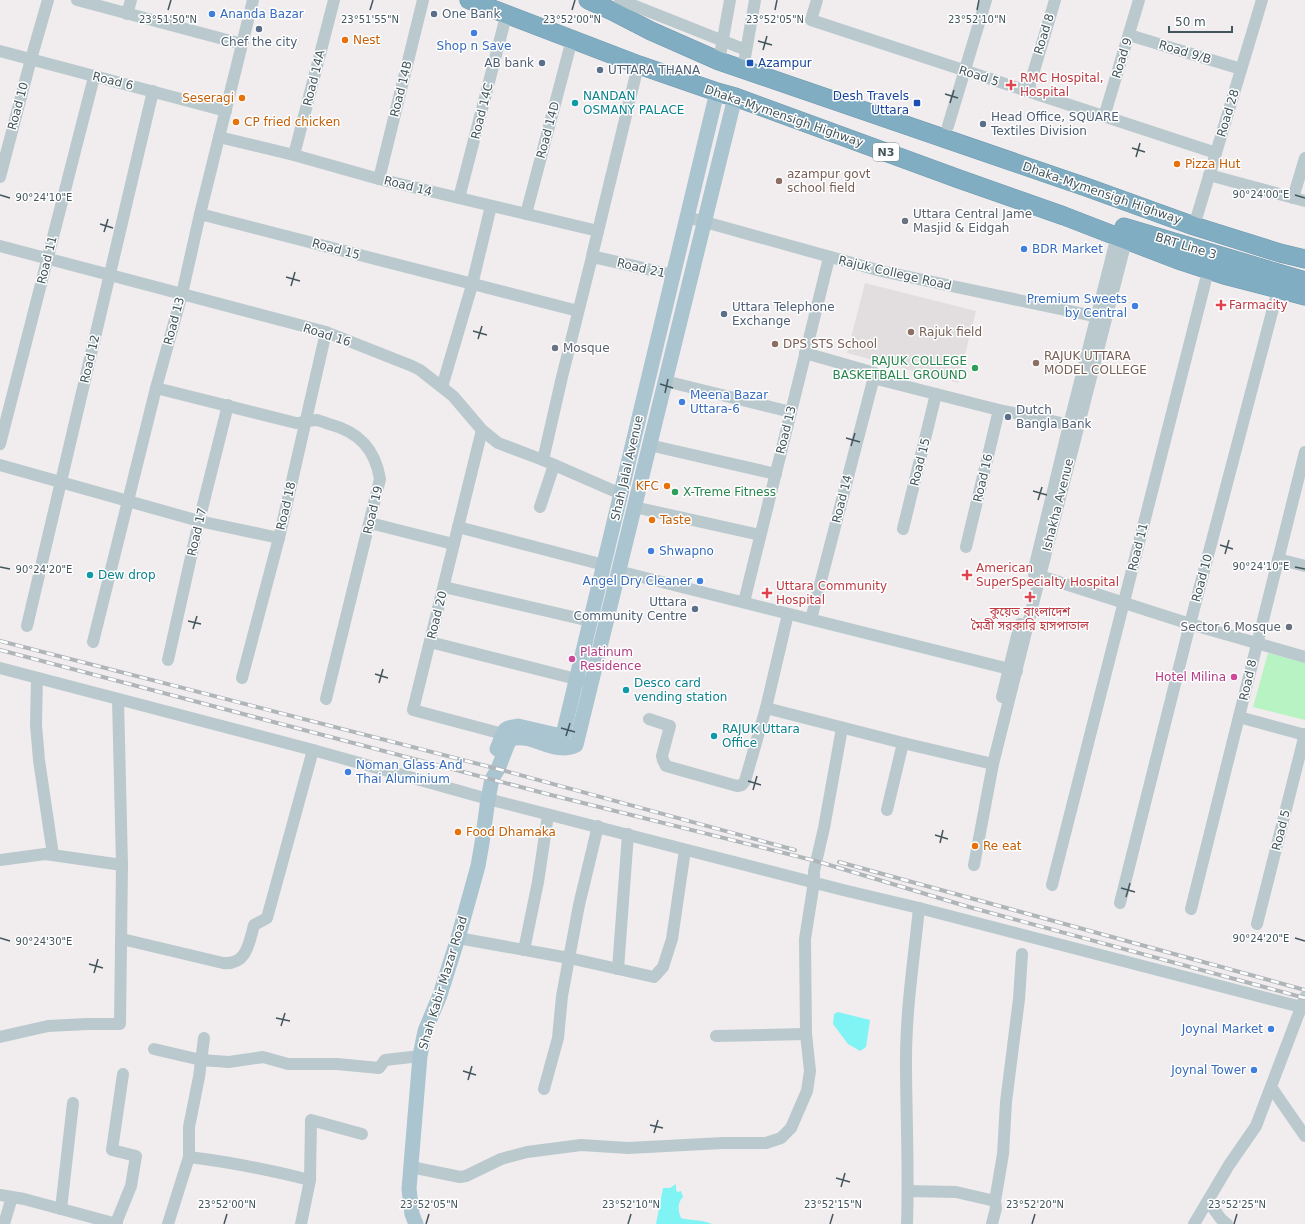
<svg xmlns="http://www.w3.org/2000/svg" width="1305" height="1224" font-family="'DejaVu Sans','Noto Sans Bengali',sans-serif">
<rect width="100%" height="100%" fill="#f1edee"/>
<!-- education -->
<path fill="#e2dee0" d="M865 283 976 311 958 383 847 353Z"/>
<!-- green -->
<path fill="#b7f3c3" d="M1268 653 1305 663V720L1253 707Z"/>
<!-- water -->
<g fill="#80f3f4">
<path d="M838 1012 870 1020 866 1047 860 1051 848 1044 833 1024 834 1014Z"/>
<path d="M676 1184V1189L677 1192 681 1191 683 1197C677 1203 678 1211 681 1218 692 1221 701 1219 712 1224H656L663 1188H670Z"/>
</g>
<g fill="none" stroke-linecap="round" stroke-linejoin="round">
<!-- highway casing -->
<g stroke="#6c98ad" stroke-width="19">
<g id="highway">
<path d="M469 0 639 65 717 92 735 97 959 179 1064 216 1178 260 1224 275 1305 296"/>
<path d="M588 0 616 13 651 31 719 61 1086 187 1194 226 1280 253 1305 259"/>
<path d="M1124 227 1305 281"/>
</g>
</g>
<!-- minor -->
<g stroke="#bac9ce" stroke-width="12">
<path d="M77 0 242 44"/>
<path d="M620 0 746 50"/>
<path d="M817 0 811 20 1216 153"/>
<path d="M127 14 131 0"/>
<path d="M1129 35 1241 69"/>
<path d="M0 51 226 111"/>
<path d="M719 61 730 0"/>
<path d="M743 69 755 0"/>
<path d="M1028 91 1055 0"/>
<path d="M1104 117 1139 0"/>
<path d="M948 126 986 0"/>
<path d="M219 137 294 155 379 179 598 231"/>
<path d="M294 155 334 0"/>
<path d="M1209 175 1305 201"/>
<path d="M0 177 31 59 48 0"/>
<path d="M379 179 423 0"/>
<path d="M459 198 504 24"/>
<path d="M1293 198 1305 158"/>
<path d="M200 214 578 311"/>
<path d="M526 214 570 47"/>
<path d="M687 217 881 271 1103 318"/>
<path d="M1194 226 1262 0"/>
<path d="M0 246 326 332 412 366 420 370 453 396 482 430 498 443 543 460 621 494"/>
<path d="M805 353 875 373 811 619"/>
<path d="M873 378 999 410 1076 426"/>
<path d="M665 381 791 412"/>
<path d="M442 387 472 285 491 206"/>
<path d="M156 388 296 423C303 423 310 420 317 420 321 421 326 423 329 424 359 432 375 449 380 479L326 699"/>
<path d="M482 430 413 710 503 734"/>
<path d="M0 444 94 77"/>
<path d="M649 445 776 474"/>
<path d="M543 460 562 377 592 257 673 275 592 256 637 70"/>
<path d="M0 465 199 521 279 538"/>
<path d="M540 507 554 465"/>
<path d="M634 507 760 535"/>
<path d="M370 523 453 544"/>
<path d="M458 527 604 565"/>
<path d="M903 529 936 394"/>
<path d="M966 547 999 410"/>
<path d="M1278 559 1305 566"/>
<path d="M1035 565 1069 425 1117 236"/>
<path d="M618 571 1017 671"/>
<path d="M1034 574 1190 624 1305 657"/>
<path d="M444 587 590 621"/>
<path d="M744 602 829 258"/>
<path d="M27 626 153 91"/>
<path d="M93 642 156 388 182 294 200 214 253 0"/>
<path d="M430 642 584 681"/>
<path d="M168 660 199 521 228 405"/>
<path d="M0 668 313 750 488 799 843 890 919 908 1305 1008"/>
<path d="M37 678 36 725 39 760 53 855"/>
<path d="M242 678 279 538 326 332"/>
<path d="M1002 697 1020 624"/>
<path d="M118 699 122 865"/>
<path d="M766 708 903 743 993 764"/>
<path d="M1239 717 1305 735"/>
<path d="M649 719 670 726 662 756 663 760 666 766 737 786 742 785 745 781 766 708 788 614"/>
<path d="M887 810 903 743"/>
<path d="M0 860 45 854 122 865 120 1024H87L48 1026 0 1037"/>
<path d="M974 865 993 764 1040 576 1125 245 1128 241"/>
<path d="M1052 885 1206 279"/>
<path d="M1120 903 1190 624 1275 301"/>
<path d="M1191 909 1305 452"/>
<path d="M1257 924 1305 734"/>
<path d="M458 938 569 958 654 977 663 967 672 939 685 850"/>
<path d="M122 939 223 963C247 965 249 943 254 925L267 918 313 750"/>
<path d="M524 950 538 882 548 815"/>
<path d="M618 969 628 834"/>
<path d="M716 1036 806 1034"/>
<path d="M154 1049 201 1060 229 1062 263 1057 288 1064H337L379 1068 385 1060 420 1056"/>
<path d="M1271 1087 1305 1136"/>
<path d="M544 1089 558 1038 562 996 579 905 598 826"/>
<path d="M189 1157V1127L199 1077 204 1038"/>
<path d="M411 1167 460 1177 466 1176 501 1159 527 1152 581 1145 628 1148 723 1143H766L781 1138 791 1128 807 1091 810 1071 806 1034 805 939 814 882V871L824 828 842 728"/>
<path d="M310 1180 311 1120 362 1134"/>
<path d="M908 1191 956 1192 995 1201"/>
<path d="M0 1195 24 1199 117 1224"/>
<path d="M1208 1201 1221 1219 1227 1224"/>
<path d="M61 1209 73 1103"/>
<path d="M116 1223 131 1186 136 1156 112 1150 123 1074"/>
<path d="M4 1224 12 1197"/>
<path d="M168 1224 189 1157C230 1162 270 1170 310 1180L301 1224"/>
<path d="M907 1224C909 1169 906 1114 906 1060 906 1009 914 958 919 908"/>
<path d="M992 1224 996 1208 995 1201 1003 1154 1006 1102 1019 999 1022 954"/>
<path d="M1194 1224 1229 1165 1256 1126 1305 997"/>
</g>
<!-- major -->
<g stroke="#aac4d0" stroke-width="15">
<path d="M497 749 505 730 508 728 518 726 557 735H563L717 92"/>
<path d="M416 1224 412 1214 409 1189 420 1056 425 1031 440 995 458 938 478 866 482 843 488 799 492 779 498 769 508 743 511 739C533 732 554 756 576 745L735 97"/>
</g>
<!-- highway -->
<use href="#highway" stroke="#80adc2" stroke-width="18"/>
<!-- rail casing -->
<g stroke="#afb5b9" stroke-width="4">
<g id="rail">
<path d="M0 641 498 769 795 850"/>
<path d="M0 650 551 795 816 861 969 907 1305 998"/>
<path d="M839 862 1305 990"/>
</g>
</g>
<!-- rail -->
<use href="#rail" stroke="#fff" stroke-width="2.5" stroke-dasharray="8" stroke-linecap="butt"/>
</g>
<!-- ticks -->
<path fill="none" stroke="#44565d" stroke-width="1.5" d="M168 10 171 0M370 10 373 0M572 10 575 0M775 10 777 0M977 10 979 0M758 41 772 45M763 50 767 36M945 94 958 98M950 103 954 90M1132 148 1145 152M1136 157 1140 143M0 195 10 198M1295 195 1305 198M100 224 113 228M104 232 108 219M286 277 300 281M291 286 295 272M473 331 487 335M478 339 482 326M660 384 673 388M665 393 668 379M846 438 860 442M851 446 855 433M1033 491 1047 495M1038 500 1042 487M1220 545 1233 549M1225 554 1229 540M0 567 10 569M1295 567 1305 569M188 621 201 624M193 629 197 616M375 674 388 678M379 683 383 669M561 728 575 732M566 736 570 723M748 781 761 785M753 790 757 776M935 835 948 839M940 843 943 830M1121 888 1135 892M1126 897 1130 883M0 938 10 941M1295 938 1305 941M89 964 103 968M94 973 98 959M276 1018 290 1021M281 1026 285 1013M463 1071 476 1075M468 1080 472 1066M650 1125 663 1128M654 1133 658 1120M836 1178 850 1182M841 1187 845 1173M224 1224 227 1214M426 1224 429 1214M628 1224 631 1214M830 1224 833 1214M1032 1224 1035 1214M1234 1224 1237 1214"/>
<!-- markers -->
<g fill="#3f7fe0" stroke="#fff" stroke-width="1.5">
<circle cx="212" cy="14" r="4"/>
<circle cx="474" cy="33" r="4"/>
<circle cx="1024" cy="249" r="4"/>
<circle cx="1135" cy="306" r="4"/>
<circle cx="682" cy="402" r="4"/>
<circle cx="651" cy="551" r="4"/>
<circle cx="700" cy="581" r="4"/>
<circle cx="348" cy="772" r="4"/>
<circle cx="1271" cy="1029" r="4"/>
<circle cx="1254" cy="1070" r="4"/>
</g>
<g fill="#5c6f8a" stroke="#fff" stroke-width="1.5">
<circle cx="434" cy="14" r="4"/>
<circle cx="259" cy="29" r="4"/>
<circle cx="542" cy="63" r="4"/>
<circle cx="600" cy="70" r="4"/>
<circle cx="983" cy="124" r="4"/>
<circle cx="724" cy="314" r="4"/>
<circle cx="1008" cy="417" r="4"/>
<circle cx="695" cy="609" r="4"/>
</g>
<g fill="#e8710a" stroke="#fff" stroke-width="1.5">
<circle cx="345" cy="40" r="4"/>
<circle cx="242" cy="98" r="4"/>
<circle cx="236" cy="122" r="4"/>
<circle cx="1177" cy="164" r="4"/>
<circle cx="667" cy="486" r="4"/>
<circle cx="652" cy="520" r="4"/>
<circle cx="458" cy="832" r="4"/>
<circle cx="975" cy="846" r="4"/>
</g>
<g fill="#1a4fb4" stroke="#fff" stroke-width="1.5">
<rect x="746" y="59" width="8" height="8" rx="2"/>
<rect x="913" y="99" width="8" height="8" rx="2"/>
</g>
<g fill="#e0444e" stroke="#fff" stroke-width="1.5">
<path d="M1009 79h4v4h4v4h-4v4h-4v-4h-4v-4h4z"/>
<path d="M1219 299h4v4h4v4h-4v4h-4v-4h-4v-4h4z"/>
<path d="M965 569h4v4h4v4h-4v4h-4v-4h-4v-4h4z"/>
<path d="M765 587h4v4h4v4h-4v4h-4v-4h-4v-4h4z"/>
<path d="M1028 591h4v4h4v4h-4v4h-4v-4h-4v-4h4z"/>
</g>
<g fill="#0f9aa8" stroke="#fff" stroke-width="1.5">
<circle cx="575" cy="103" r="4"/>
<circle cx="90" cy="575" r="4"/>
<circle cx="626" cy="690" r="4"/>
<circle cx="714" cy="736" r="4"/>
</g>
<g fill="#8d6e63" stroke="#fff" stroke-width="1.5">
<circle cx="779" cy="181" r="4"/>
<circle cx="911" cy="332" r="4"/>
<circle cx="775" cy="344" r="4"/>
<circle cx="1036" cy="363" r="4"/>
</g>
<g fill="#6b7280" stroke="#fff" stroke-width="1.5">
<circle cx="905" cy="221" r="4"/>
<circle cx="555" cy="348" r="4"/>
<circle cx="1289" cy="627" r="4"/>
</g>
<g fill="#2e9e5b" stroke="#fff" stroke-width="1.5">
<circle cx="975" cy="368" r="4"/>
<circle cx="675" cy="492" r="4"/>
</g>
<g fill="#d1479c" stroke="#fff" stroke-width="1.5">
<circle cx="572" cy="659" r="4"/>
<circle cx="1234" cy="677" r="4"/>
</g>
<g text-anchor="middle" stroke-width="3" stroke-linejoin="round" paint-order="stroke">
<!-- shield labels -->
<rect fill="#fff" stroke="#7c898e" stroke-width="1" x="873" y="143" width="26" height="18" rx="3"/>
<g font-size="11" font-weight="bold" fill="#44565d">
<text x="886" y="156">N3</text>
</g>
<!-- shop labels -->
<g font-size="12" fill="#366cbe" stroke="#fff" text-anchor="start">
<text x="220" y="18">Ananda Bazar</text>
<text x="474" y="50" text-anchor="middle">Shop n Save</text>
<text x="1032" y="253">BDR Market</text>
<text x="1127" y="303" text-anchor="end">Premium Sweets<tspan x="1127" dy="14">by Central</tspan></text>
<text x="690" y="399">Meena Bazar<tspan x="690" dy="14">Uttara-6</tspan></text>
<text x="659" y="555">Shwapno</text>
<text x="692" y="585" text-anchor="end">Angel Dry Cleaner</text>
<text x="356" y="769">Noman Glass And<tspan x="356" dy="14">Thai Aluminium</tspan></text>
<text x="1263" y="1033" text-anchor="end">Joynal Market</text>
<text x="1246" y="1074" text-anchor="end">Joynal Tower</text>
</g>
<!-- service labels -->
<g font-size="12" fill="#4e5e75" stroke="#fff" text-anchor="start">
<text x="442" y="18">One Bank</text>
<text x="259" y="46" text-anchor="middle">Chef the city</text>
<text x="534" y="67" text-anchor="end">AB bank</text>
<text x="608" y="74">UTTARA THANA</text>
<text x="991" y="121">Head Office, SQUARE<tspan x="991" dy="14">Textiles Division</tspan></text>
<text x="732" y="311">Uttara Telephone<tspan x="732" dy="14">Exchange</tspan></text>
<text x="1016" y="414">Dutch<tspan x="1016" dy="14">Bangla Bank</tspan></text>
<text x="687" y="606" text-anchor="end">Uttara<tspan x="687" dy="14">Community Centre</tspan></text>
</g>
<!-- street labels -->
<g font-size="12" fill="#44565d" stroke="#fff">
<text transform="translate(1044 34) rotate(-73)" y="4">Road 8</text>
<text transform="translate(1185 52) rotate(17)" y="4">Road 9/B</text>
<text transform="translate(1122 58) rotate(-73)" y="4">Road 9</text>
<text transform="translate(979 76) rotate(18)" y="4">Road 5</text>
<text transform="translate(314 78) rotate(-76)" y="4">Road 14A</text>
<text transform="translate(113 81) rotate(14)" y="4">Road 6</text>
<text transform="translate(401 89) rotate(-76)" y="4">Road 14B</text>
<text transform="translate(18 106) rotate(-75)" y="4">Road 10</text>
<text transform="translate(482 111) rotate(-76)" y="4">Road 14C</text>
<text transform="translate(1228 113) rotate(-73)" y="4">Road 28</text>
<text transform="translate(784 116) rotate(19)" y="4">Dhaka-Mymensigh Highway</text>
<text transform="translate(548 130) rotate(-75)" y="4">Road 14D</text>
<text transform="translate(408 186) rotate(14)" y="4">Road 14</text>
<text transform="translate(1102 193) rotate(19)" y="4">Dhaka-Mymensigh Highway</text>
<text transform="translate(1186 246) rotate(17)" y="4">BRT Line 3</text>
<text transform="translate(336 249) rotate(15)" y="4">Road 15</text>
<text transform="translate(47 260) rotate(-76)" y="4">Road 11</text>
<text transform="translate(641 268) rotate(13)" y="4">Road 21</text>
<text transform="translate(895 273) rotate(13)" y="4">Rajuk College Road</text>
<text transform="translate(174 321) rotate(-75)" y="4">Road 13</text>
<text transform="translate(327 335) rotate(18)" y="4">Road 16</text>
<text transform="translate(90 359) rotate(-77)" y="4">Road 12</text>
<text transform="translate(786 430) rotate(-76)" y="4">Road 13</text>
<text transform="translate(920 462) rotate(-76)" y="4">Road 15</text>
<text transform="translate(627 468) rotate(-77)" y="4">Shah Jalal Avenue</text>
<text transform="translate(983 478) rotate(-77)" y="4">Road 16</text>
<text transform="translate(842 499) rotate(-76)" y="4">Road 14</text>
<text transform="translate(1058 505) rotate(-76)" y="4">Ishakha Avenue</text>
<text transform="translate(286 506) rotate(-77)" y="4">Road 18</text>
<text transform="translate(373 510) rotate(-77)" y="4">Road 19</text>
<text transform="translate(197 532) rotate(-77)" y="4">Road 17</text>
<text transform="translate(1138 547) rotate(-76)" y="4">Road 11</text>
<text transform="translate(1202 578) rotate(-75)" y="4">Road 10</text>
<text transform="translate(437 615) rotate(-76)" y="4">Road 20</text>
<text transform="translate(1248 680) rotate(-77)" y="4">Road 8</text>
<text transform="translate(1281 830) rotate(-76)" y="4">Road 5</text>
<text transform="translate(443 983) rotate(-73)" y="4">Shah Kabir Mazar Road</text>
</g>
<!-- food labels -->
<g font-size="12" fill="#c56008" stroke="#fff" text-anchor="start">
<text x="353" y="44">Nest</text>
<text x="234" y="102" text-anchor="end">Seseragi</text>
<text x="244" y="126">CP fried chicken</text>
<text x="1185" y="168">Pizza Hut</text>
<text x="659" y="490" text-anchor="end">KFC</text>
<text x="660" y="524">Taste</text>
<text x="466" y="836">Food Dhamaka</text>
<text x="983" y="850">Re eat</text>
</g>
<!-- transit labels -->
<g font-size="12" fill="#164399" stroke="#fff" text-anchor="start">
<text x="758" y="67">Azampur</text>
<text x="909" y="100" text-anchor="end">Desh Travels<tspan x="909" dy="14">Uttara</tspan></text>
</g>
<!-- health labels -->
<g font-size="12" fill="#be3a42" stroke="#fff" text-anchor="start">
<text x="1020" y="82">RMC Hospital,<tspan x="1020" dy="14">Hospital</tspan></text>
<text x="1229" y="309">Farmacity</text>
<text x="976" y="572">American<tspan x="976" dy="14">SuperSpecialty Hospital</tspan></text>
<text x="776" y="590">Uttara Community<tspan x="776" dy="14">Hospital</tspan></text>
<text x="1030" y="616" text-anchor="middle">কুয়েত বাংলাদেশ<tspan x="1030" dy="14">মৈত্রী সরকারি হাসপাতাল</tspan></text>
</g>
<!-- culture labels -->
<g font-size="12" fill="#0d838f" stroke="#fff" text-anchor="start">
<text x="583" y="100">NANDAN<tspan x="583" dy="14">OSMANY PALACE</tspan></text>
<text x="98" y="579">Dew drop</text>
<text x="634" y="687">Desco card<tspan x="634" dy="14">vending station</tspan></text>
<text x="722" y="733">RAJUK Uttara<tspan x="722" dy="14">Office</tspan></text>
</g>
<!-- education labels -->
<g font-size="12" fill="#785e54" stroke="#fff" text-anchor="start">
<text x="787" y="178">azampur govt<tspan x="787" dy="14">school field</tspan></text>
<text x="919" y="336">Rajuk field</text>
<text x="783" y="348">DPS STS School</text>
<text x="1044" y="360">RAJUK UTTARA<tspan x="1044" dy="14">MODEL COLLEGE</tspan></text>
</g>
<!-- worship labels -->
<g font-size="12" fill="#5b616d" stroke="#fff" text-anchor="start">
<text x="913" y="218">Uttara Central Jame<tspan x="913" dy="14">Masjid &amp; Eidgah</tspan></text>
<text x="563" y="352">Mosque</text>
<text x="1281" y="631" text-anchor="end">Sector 6 Mosque</text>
</g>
<!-- leisure labels -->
<g font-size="12" fill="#27864d" stroke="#fff" text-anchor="end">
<text x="967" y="365">RAJUK COLLEGE<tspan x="967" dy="14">BASKETBALL GROUND</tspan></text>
<text x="683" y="496" text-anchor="start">X-Treme Fitness</text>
</g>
<!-- hotel labels -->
<g font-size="12" fill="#b23c85" stroke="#fff" text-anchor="start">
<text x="580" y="656">Platinum<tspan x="580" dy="14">Residence</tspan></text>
<text x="1226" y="681" text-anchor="end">Hotel Milina</text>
</g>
</g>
<g font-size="10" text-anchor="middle" fill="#44565d" stroke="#fff" stroke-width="3" stroke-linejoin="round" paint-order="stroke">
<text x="168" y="23">23°51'50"N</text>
<text x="370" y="23">23°51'55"N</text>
<text x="572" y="23">23°52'00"N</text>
<text x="775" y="23">23°52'05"N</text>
<text x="977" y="23">23°52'10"N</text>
<text x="1261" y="198">90°24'00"E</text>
<text x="44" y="201">90°24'10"E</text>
<text x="1261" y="570">90°24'10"E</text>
<text x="44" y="573">90°24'20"E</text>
<text x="1261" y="942">90°24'20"E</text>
<text x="44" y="945">90°24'30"E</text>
<text x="227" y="1208">23°52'00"N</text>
<text x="429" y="1208">23°52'05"N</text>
<text x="631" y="1208">23°52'10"N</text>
<text x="833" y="1208">23°52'15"N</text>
<text x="1035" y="1208">23°52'20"N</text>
<text x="1237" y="1208">23°52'25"N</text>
</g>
<!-- scale -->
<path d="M1169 26v6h63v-6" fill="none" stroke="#44565d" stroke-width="2"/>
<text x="1175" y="26" font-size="12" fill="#44565d" stroke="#ffffff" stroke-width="3" paint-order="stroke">50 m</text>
</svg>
